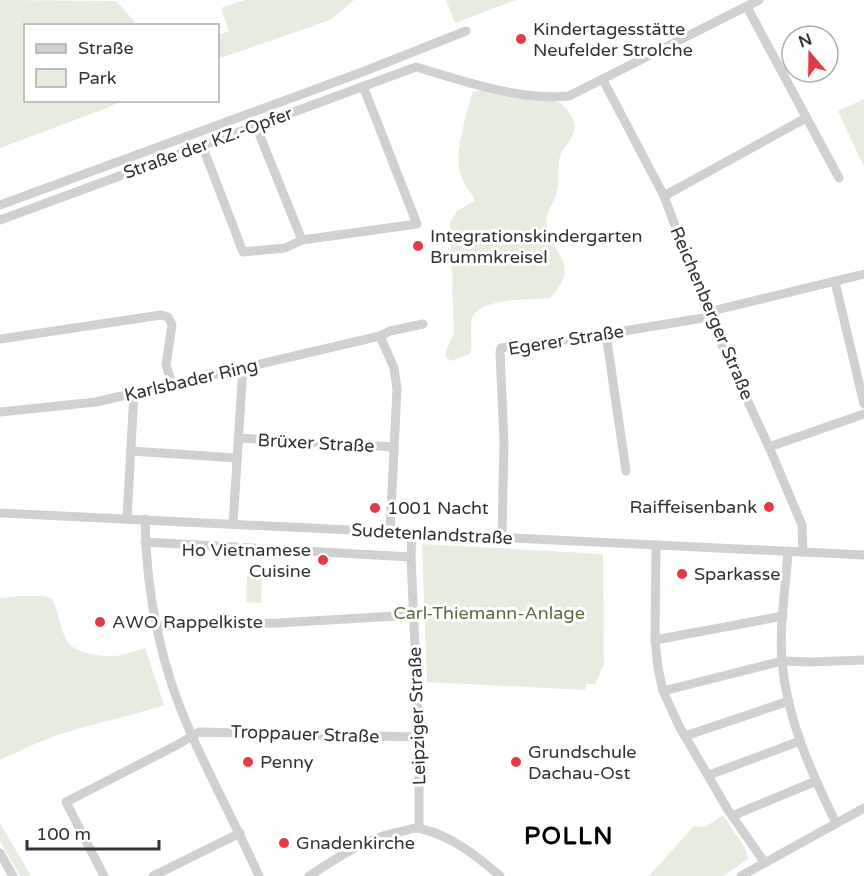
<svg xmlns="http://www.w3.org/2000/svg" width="864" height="876" font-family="'Varela Round',sans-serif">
<rect width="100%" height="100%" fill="#fff"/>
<!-- green -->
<g fill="#e6ecdf">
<path d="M0 0 116 1 135 22 130 25 26 26V100L122 101 107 108 0 148Z"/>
<path d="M245 0H354L330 20 218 59V35L229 31 221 8Z"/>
<path d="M446 0H516L455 23Z"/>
<path d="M482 90 560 102C566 109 574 117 575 126 575 135 565 146 561 154 556 165 560 179 557 191 555 200 549 207 547 216 540 251 588 259 550 298 531 300 485 297 473 316 468 324 474 343 470 354L450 361 446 357V351L454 333 450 222 457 211 474 201V197C467 189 461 179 459 168 456 151 467 108 473 92Z"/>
<path d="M864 99V167L838 111Z"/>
<path d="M422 544 603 554 604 664 595 684H586L585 690 427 682Z"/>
<path d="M247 576H262L261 603 246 602Z"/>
<path d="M21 596H44L52 599C59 612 59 626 66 639 73 655 106 658 122 655 130 653 138 650 145 648L164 705C134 715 104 721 74 730 48 737 24 749 0 760V598Z"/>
<path d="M723 815 745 848 748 859 723 876H649L694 826 705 827Z"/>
<path d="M0 822 3 828 31 876H20L0 841Z"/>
</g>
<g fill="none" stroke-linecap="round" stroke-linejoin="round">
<!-- minor -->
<g stroke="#d0d0d0" stroke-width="9">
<path d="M747 7 839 178"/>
<path d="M603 80 664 196 709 317 769 447 802 525 803 552"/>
<path d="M256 126 302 240"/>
<path d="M202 145 243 252 285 248 302 240 417 224 363 86"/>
<path d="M664 196 806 118"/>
<path d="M0 205 365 71 466 31"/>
<path d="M0 220 416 67C463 81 520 101 569 96L759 0"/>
<path d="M835 282 864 404"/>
<path d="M708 312 864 274"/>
<path d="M606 334 626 471"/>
<path d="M380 336 390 331 423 324"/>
<path d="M0 339 161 315 168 317 172 325 166 365 172 384"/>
<path d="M0 412 96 402 380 336 394 368 397 389 390 531"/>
<path d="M238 438 394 447"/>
<path d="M769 447 864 414"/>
<path d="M131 451 236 458"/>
<path d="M0 513 864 555"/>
<path d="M127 518 134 393"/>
<path d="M145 519C146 593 161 668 192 736 213 783 238 829 259 876"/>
<path d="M233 524 243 367"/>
<path d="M412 533 411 557 419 737V828"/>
<path d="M502 537 504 442 500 352 501 348 606 334 709 317"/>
<path d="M145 542 411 557"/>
<path d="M656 545 655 640 658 668 663 691 679 726 728 810 765 863"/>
<path d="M788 551C786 587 779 625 782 662 787 719 811 772 836 823"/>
<path d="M156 626 278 623 413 615"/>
<path d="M655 640 783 616"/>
<path d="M663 691 782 661 810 662 864 660"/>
<path d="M685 736 789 701"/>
<path d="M709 775 800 741"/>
<path d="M732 816 816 781"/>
<path d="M0 853 13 876"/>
<path d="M104 876 66 802 177 745 199 732 419 737"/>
<path d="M153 876 240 833"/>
<path d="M309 876C340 856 367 837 404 831 410 829 416 827 422 829 452 836 478 857 500 876"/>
<path d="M741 876 864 808"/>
</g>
</g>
<!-- markers -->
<g fill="#e63946" stroke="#fff" stroke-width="2">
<circle cx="521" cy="39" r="6"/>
<circle cx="418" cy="246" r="6"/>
<circle cx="769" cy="507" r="6"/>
<circle cx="375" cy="508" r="6"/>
<circle cx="323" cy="560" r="6"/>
<circle cx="682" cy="574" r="6"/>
<circle cx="100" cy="622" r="6"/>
<circle cx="248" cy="762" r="6"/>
<circle cx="516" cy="762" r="6"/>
<circle cx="284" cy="843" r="6"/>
</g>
<g text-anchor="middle" stroke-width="6" stroke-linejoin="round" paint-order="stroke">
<!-- poi labels -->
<g font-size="18" fill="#333" stroke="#fff" text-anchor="start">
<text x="533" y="35">Kindertagesstätte<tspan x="533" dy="21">Neufelder Strolche</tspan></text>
<text x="430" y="242">Integrationskindergarten<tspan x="430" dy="21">Brummkreisel</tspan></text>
<text x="757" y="513" text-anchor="end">Raiffeisenbank</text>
<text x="387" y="514">1001 Nacht</text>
<text x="311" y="556" text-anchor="end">Ho Vietnamese<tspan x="311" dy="21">Cuisine</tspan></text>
<text x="694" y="580">Sparkasse</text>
<text x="112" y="628">AWO Rappelkiste</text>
<text x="528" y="758">Grundschule<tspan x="528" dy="21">Dachau-Ost</tspan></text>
<text x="260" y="768">Penny</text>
<text x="296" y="849">Gnadenkirche</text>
</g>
<!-- street labels -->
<g font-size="18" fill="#333" stroke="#fff">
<text transform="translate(208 143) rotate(-20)" y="6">Straße der KZ.-Opfer</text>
<text transform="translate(712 313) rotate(67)" y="6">Reichenberger Straße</text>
<text transform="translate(566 340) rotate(-9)" y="6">Egerer Straße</text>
<text transform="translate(191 380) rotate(-13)" y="6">Karlsbader Ring</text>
<text transform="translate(316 443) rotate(3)" y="6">Brüxer Straße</text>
<text transform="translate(432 534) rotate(3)" y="6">Sudetenlandstraße</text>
<text transform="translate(417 716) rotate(-92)" y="6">Leipziger Straße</text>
<text transform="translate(305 734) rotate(2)" y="6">Troppauer Straße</text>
</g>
<!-- park labels -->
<g font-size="18" fill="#56703f" stroke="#fff">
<text x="489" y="619">Carl-Thiemann-Anlage</text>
</g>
<!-- district labels -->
<g font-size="24" font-weight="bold" letter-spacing="1.5" fill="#000" stroke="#fff">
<text x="569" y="844">POLLN</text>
</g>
</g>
<!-- legend -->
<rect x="24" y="24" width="195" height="78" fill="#ffffff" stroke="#adadad" stroke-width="1.5"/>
<rect x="36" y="44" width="30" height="9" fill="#d0d0d0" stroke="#adadad" stroke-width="1.5"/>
<text x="78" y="54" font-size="18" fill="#333333">Straße</text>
<rect x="36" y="69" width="30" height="18" fill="#e6ecdf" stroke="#adadad" stroke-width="1.5"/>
<text x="78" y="84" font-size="18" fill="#333333">Park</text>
<!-- north arrow -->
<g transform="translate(810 54) rotate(340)"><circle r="28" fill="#ffffff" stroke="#adadad" stroke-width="1.5"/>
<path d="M0-4.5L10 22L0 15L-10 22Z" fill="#e63946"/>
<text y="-9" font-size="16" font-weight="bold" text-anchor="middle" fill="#333333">N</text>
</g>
<!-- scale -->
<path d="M27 840v9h132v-9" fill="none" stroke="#333333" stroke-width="3"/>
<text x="36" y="840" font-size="18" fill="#333333" stroke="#ffffff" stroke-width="4.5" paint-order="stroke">100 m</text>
</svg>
